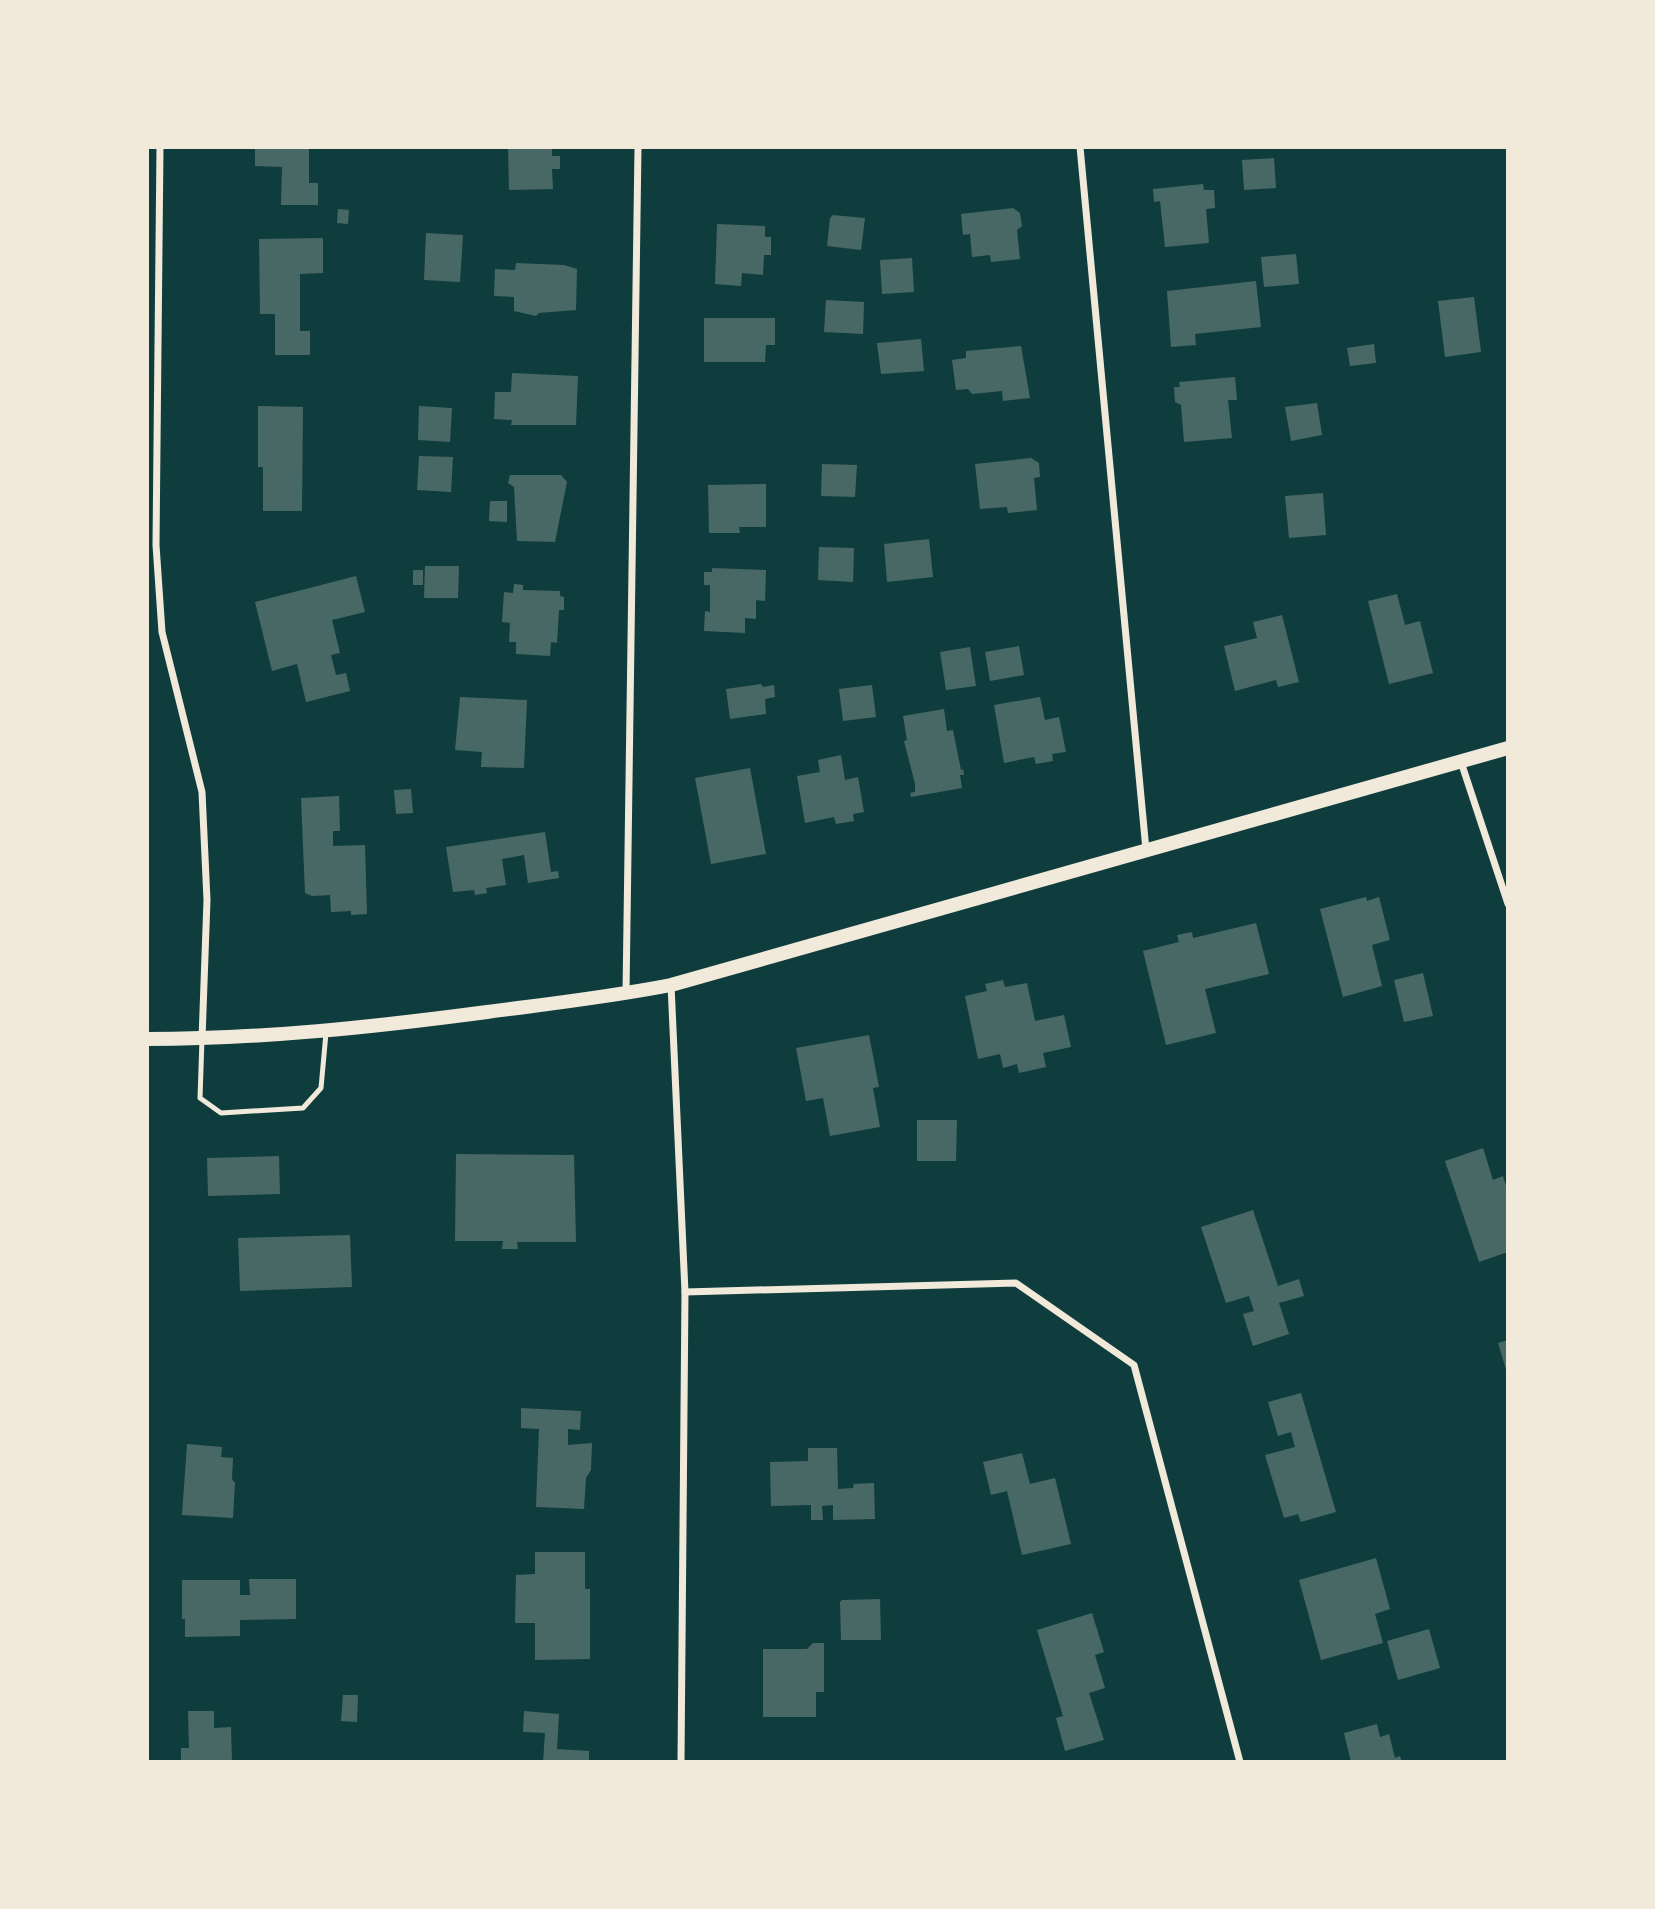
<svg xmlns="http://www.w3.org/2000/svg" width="1655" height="1909" font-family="'DM Sans',sans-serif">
<rect width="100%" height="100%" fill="#0f3d3e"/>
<!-- building -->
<g fill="#486865">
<path d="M255 147H309V183H318V205H281L282 167 255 166Z"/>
<path d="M508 147H552V156H560V169H552L553 189 509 190Z"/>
<path d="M1274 158 1276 188 1244 190 1242 160Z"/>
<path d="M1203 184 1204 190H1214L1215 208 1206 209 1209 243 1165 247 1160 201 1154 202 1153 189Z"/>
<path d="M1013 208 1020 213 1022 226 1017 230 1020 259 991 262 990 255 972 257 970 234 963 235 961 214Z"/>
<path d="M338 209 349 210 348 224 337 223Z"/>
<path d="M833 215 865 218 861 250 827 246 830 218Z"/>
<path d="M717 224 765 226V237H771V255H764L763 275 742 273 741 286 715 284Z"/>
<path d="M426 233 463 235 460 282 424 280Z"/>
<path d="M323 238V273L300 274V331H310V355H275V314H260L259 239Z"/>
<path d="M1296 254 1299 284 1264 287 1261 257Z"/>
<path d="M912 258 914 292 882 294 880 260Z"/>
<path d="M516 263 564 265 577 269 576 310 539 313 536 316 514 311V297L494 296 495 269 515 270Z"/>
<path d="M1256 281 1261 327 1195 334 1196 345 1171 347 1167 291Z"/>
<path d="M1474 297 1481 352 1445 357 1438 301Z"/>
<path d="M826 300 864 302 863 334 824 332Z"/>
<path d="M704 318H775V345H766L765 362H704Z"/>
<path d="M921 339 924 371 881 374 877 343Z"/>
<path d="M1374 344 1376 363 1350 366 1347 348Z"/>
<path d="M1021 346 1030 398 1003 401 1002 391 972 394 968 389 956 390 952 360 966 358V351Z"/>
<path d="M512 373 578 376 576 425H511L512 420 494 419 495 392H511Z"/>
<path d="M1235 377 1237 400H1228L1232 438 1184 442 1181 405 1175 402 1174 387H1180L1179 382Z"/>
<path d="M1317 403 1322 435 1291 441 1285 407Z"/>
<path d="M258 406 303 407 302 511H263V467H258Z"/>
<path d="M419 406 452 408 450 442 418 440Z"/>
<path d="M419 456 453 457 451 492 417 490Z"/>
<path d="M1031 458 1039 463 1040 477 1034 478 1037 510 1008 513 1007 507 980 509 975 464Z"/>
<path d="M822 464 857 465 855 497 821 496Z"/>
<path d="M510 475H561L567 482 555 542 517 541 514 487 508 483Z"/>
<path d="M766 484V527H739L740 533H709L708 485Z"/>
<path d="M1323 493 1326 535 1289 538 1285 496Z"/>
<path d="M490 501H507V522L489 521Z"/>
<path d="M929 539 933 577 887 582 884 544Z"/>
<path d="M819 547 854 548 853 582 818 580Z"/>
<path d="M425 566H459L458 598H424Z"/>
<path d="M712 568 766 570 765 601 756 600V619L745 618V633L704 631 705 611 710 612V585H704V572H712Z"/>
<rect x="413" y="570" width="10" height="15"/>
<path d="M356 576 365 612 332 620 340 653 331 655 336 675 346 673 350 691 306 702 297 664 272 671 255 602Z"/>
<path d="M514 584 523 585V590L560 591V596L564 597V610H559L557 643 551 642 550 656 516 654V642H509L510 623 502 622 504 592 513 593Z"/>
<path d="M1397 594 1405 625 1420 621 1433 673 1389 684 1368 601Z"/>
<path d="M1282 615 1299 682 1278 687 1276 680 1235 691 1224 646 1257 638 1253 622Z"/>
<path d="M1019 646 1024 675 990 681 985 652Z"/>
<path d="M970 647 976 686 946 690 940 652Z"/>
<path d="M761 684 763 687 774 685 775 697 765 699 766 714 730 719 726 689Z"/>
<path d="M872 685 876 717 843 721 839 689Z"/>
<path d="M460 697 527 700 524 768 481 767 482 752 455 750Z"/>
<path d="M1040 697 1045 720 1059 717 1066 752 1052 754 1053 761 1036 764 1034 757 1004 763 994 705Z"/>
<path d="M944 709 947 731 953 730 961 770 963 769 964 775H960L962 788 911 797 910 793 915 792V784L904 741 907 740 903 716Z"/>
<path d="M841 755 845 780 858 777 864 812 853 814 854 821 836 824 834 817 805 823 797 776 820 772 818 760Z"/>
<path d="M750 768 766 854 711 864 695 778Z"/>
<path d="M411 789 413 813 396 814 394 790Z"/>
<path d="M339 796 340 831H333V846L365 845 367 914 351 915V911L331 912 330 895 312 896 305 893 301 798Z"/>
<path d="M545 832 551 872 558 871 559 878 528 883 524 855 502 859 506 885 486 888 487 893 475 895 474 890 453 892 446 847Z"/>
<path d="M1366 897 1367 901 1379 897 1390 940 1372 945 1382 986 1343 997 1320 909Z"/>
<path d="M1256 923 1269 974 1205 989 1216 1033 1166 1045 1143 951 1179 942 1177 935 1192 932 1193 938Z"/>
<path d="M1423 973 1433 1016 1404 1022 1394 980Z"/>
<path d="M1003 980 1005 987 1027 983 1035 1021 1064 1015 1071 1047 1043 1053 1046 1067 1019 1073 1017 1064 1003 1068 1000 1054 978 1059 965 996 987 991 985 984Z"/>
<path d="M869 1035 879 1087 873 1088 880 1127 830 1136 823 1098 806 1101 796 1048Z"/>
<path d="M917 1120H957L956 1161H917Z"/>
<path d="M1483 1148 1493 1180 1503 1176 1508 1191V1252L1479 1262 1445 1161Z"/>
<path d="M456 1154 574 1155 576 1242H517L518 1249H502L503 1241H455Z"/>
<path d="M279 1156 280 1194 208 1196 207 1158Z"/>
<path d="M1253 1210 1278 1286 1299 1279 1304 1296 1279 1303 1289 1334 1253 1346 1243 1314 1254 1311 1249 1296 1226 1303 1201 1227Z"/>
<path d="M350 1235 352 1287 240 1291 238 1238Z"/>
<path d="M1508 1340V1373H1507L1498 1343Z"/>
<path d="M1301 1393 1336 1512 1301 1522 1298 1514 1284 1518 1265 1455 1295 1447 1291 1432 1278 1436 1268 1402Z"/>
<path d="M521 1408 581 1411 580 1430 568 1429V1445L592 1443 591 1470 586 1478 584 1509 536 1507 539 1429 521 1428Z"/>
<path d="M187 1444 222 1447 221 1457 233 1458 232 1479 235 1483 233 1518 182 1515Z"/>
<path d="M808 1448H837L838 1489 853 1488 854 1484 874 1483 875 1519 833 1520V1505L822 1506 823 1520H811V1505L771 1506 770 1462 808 1461Z"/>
<path d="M1022 1453 1030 1484 1055 1478 1071 1544 1022 1555 1007 1491 991 1495 983 1462Z"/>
<path d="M535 1552H585V1589H590V1659L535 1660V1623H515L516 1575 535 1574Z"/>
<path d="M1376 1558 1390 1609 1375 1614 1383 1643 1321 1660 1299 1580Z"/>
<path d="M249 1579H296V1619L240 1620V1636L185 1637V1619H182V1580H240V1595H250Z"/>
<path d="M880 1599 881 1640H841L840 1602 842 1600Z"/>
<path d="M1092 1613 1104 1652 1095 1655 1105 1688 1089 1693 1104 1740 1065 1751 1056 1718 1063 1716 1037 1630Z"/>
<path d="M1429 1629 1440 1668 1398 1680 1387 1641Z"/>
<path d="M813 1643H824V1692H816V1717H763V1649H807Z"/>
<path d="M343 1695H358L357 1722 341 1721Z"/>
<path d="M188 1711H214V1728L231 1727 232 1762H181V1748H189Z"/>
<path d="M524 1711 559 1714 557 1749 589 1751V1762H543L545 1733 523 1732Z"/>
<path d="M1377 1724 1380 1737 1389 1734 1395 1758 1400 1756 1402 1762H1351L1344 1733Z"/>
</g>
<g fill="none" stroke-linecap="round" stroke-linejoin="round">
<!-- service -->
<path stroke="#f1e9da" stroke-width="5" d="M202 1039 200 1098 221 1113 303 1108 321 1088 326 1033"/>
<!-- minor -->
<g stroke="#f1e9da" stroke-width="7">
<path d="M160 147 156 545 162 632 202 792 207 900 202 1039"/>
<path d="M1080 147 1146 850"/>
<path d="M1461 762 1508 904"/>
<path d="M671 985 685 1292 681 1762"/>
<path d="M626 993 638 147"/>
<path d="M685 1292 1016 1283 1134 1365 1240 1762"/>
</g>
<!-- secondary -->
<path stroke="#f1e9da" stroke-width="14" d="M147 1039C261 1039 374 1027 487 1012 548 1004 610 997 671 985L1508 748"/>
</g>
<!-- border -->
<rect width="1655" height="1909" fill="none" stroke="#f1e9da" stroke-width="298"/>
</svg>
